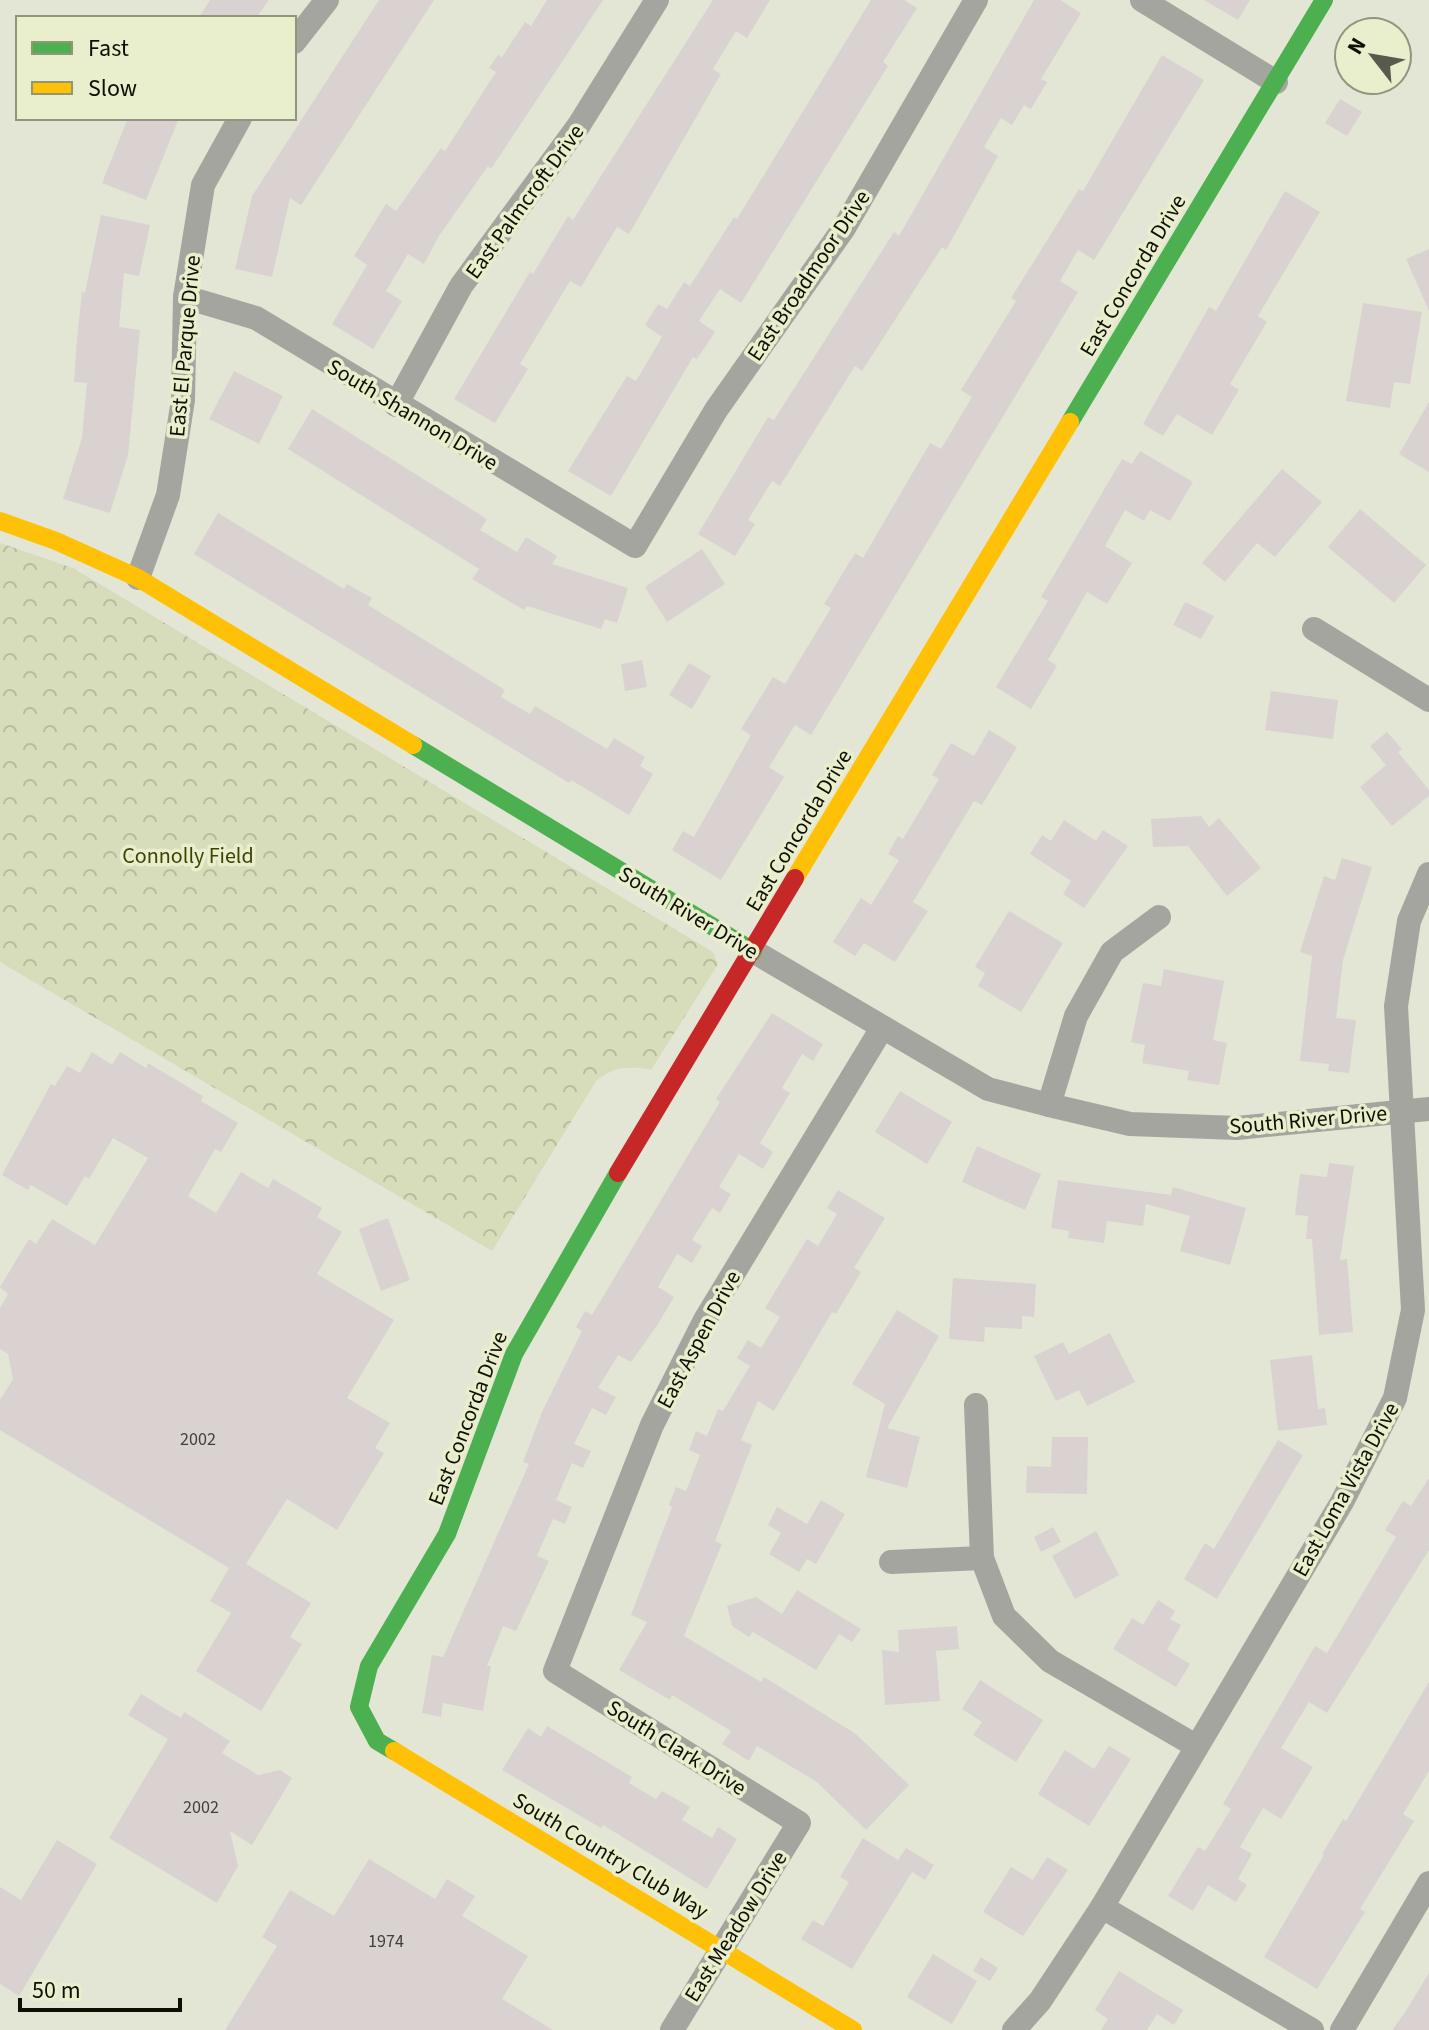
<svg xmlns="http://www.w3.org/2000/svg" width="1429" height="2030" font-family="'Source Sans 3',sans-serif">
<defs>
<pattern id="park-crowns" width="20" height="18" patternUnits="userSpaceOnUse" patternTransform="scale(2)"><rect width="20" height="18" fill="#d7dcbb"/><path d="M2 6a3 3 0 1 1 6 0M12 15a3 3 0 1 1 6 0" fill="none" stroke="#b7bc9f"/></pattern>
</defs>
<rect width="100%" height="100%" fill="#e3e6d4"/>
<!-- park -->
<path fill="url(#park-crowns)" d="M0 543 73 568 713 952 718 964 651 1070C627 1065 616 1066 596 1081L492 1251 0 962Z"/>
<!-- building -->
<g fill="#d9d2d1">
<path d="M210 0H269L256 18H199Z"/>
<path d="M379 0H434L301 205 290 198 272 277 235 269 252 196Z"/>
<path d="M547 0H603L491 169 488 166 439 236 424 264 408 254 386 291 402 301 373 349 332 324 367 265 354 256 386 204 396 211 441 148 445 151 496 72 489 68 498 55 502 57 525 22 531 26Z"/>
<path d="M713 0H770L747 38 736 31 713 69 721 74 629 234 617 227 581 287 570 281 520 364 528 369 495 423 454 399 530 272 533 274 568 216 573 220Z"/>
<path d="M871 0H904L917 8 883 62 888 66 741 303 720 289 699 321 715 332 697 359 693 357 611 496 568 471 627 376 636 381 662 337 645 325 658 304 667 309 684 282 690 286 734 217 737 219Z"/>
<path d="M1034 0H1060L1081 13 1041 79 1047 82 1031 109 1024 105 1012 125 1001 118 984 147 998 156 946 250 942 247 862 371 855 366 780 486 772 481 748 520 755 524 735 556 698 534 768 417 774 420 894 232 899 236Z"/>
<path d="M1204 0H1250L1238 20Z"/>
<path d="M1162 55 1204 80 1094 260 1078 250 1060 281 1078 292 811 735 795 725 769 767 784 777 721 880 672 850 683 831 694 837 751 735 741 729 773 677 785 684 831 608 824 604 855 553 863 558 930 443 941 449 972 397 961 390 1016 301 1011 298 1079 189 1083 191Z"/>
<path d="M1340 99 1362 112 1347 136 1325 123Z"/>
<path d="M128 118H179L146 200 102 183Z"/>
<path d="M1285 191 1320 212 1258 316 1267 322 1230 384 1239 390 1212 435 1177 414 1163 436 1143 424 1209 307 1216 311Z"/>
<path d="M101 215 150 225 139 276 124 273 119 327 140 330 128 455 110 513 63 499 82 438 87 383 74 382 77 339 82 292 85 293Z"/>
<path d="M1429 249V311L1406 259Z"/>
<path d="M1363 303 1422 312 1410 384 1394 382 1390 408 1346 401Z"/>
<path d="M234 371 283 396 259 444 209 419Z"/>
<path d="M1429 402V472L1399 454Z"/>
<path d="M312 409 487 519 480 530 517 552 526 537 557 556 552 564 628 588 617 623 605 619 601 629 527 606 524 610 472 579 479 569 288 449Z"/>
<path d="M1140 451 1193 482 1170 521 1150 510 1144 521 1125 510 1105 546 1132 563 1107 604 1087 592 1048 660 1057 666 1031 709 996 687 1048 601 1041 597 1122 459 1132 464Z"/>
<path d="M1282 469 1322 502 1275 557 1257 543 1225 582 1202 563Z"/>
<path d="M1360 509 1426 565 1394 603 1328 547Z"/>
<path d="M218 513 344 589 347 584 372 598 368 605 505 690 501 697 530 714 535 706 607 749 614 738 645 757 640 766 653 774 629 815 571 780 569 783 194 554Z"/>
<path d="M702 549 725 584 667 622 645 587Z"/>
<path d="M1185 602 1214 616 1201 639 1173 625Z"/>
<path d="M642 660 647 687 625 691 621 664Z"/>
<path d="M689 663 711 676 692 709 669 695Z"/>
<path d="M1271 691 1338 700 1333 739 1265 730Z"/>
<path d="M989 730 1017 747 982 805 974 801 913 902 928 911 895 962 864 943 855 956 833 942 861 898 871 905 899 860 888 854 898 836 903 839 939 779 932 775 951 743 974 756Z"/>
<path d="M1387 732 1402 749 1398 752 1429 790V796L1392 826 1360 787 1386 765 1370 746Z"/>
<path d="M1201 816 1209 827 1219 818 1261 868 1227 896 1188 846 1153 847 1151 819Z"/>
<path d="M1064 820 1096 841 1103 830 1128 846 1084 908 1063 894 1071 881 1030 854 1042 835 1051 841Z"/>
<path d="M1342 858 1372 867 1343 960 1336 1018 1356 1020 1349 1073 1328 1071 1329 1064 1300 1061 1312 956 1300 952 1324 876 1335 880Z"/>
<path d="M1009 911 1063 943 1021 1012 978 986 985 973 975 967Z"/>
<path d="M1164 969 1224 981 1213 1040 1227 1043 1219 1085 1187 1080 1189 1071 1142 1063 1145 1045 1131 1042 1143 983 1161 986Z"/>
<path d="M772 1013 823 1044 813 1061 802 1054 782 1088 790 1093 760 1143 773 1152 763 1169 739 1154 719 1187 731 1194 720 1213 712 1208 692 1240 702 1246 692 1263 677 1254 658 1287 674 1297 658 1324 631 1362 618 1355 598 1388 616 1397 606 1415 592 1408 574 1444 591 1451 583 1468 572 1463 556 1500 572 1507 565 1524 553 1519 537 1556 549 1561 516 1631 503 1626 487 1666H491L483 1711 443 1703 441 1717 422 1713 432 1655 443 1657 529 1464 523 1462 542 1412 582 1331 576 1327 585 1311 592 1315 720 1102 716 1099Z"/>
<path d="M92 1052 112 1065 120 1052 146 1068 148 1063 203 1096 201 1101 238 1123 221 1152 215 1149 188 1196 216 1213 241 1172 268 1188 273 1179 322 1208 317 1217 342 1232 317 1274 394 1320 347 1398 390 1423 375 1448 384 1453 337 1530 287 1499 246 1564 311 1603 290 1637 302 1644 261 1711 196 1671 231 1613 210 1601 229 1568 0 1430V1400L13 1379 8 1354 0 1349V1308L8 1294 0 1287 29 1239 36 1244 52 1219 95 1245 148 1158 113 1138 89 1179 85 1176 67 1206 31 1185 28 1190 2 1175 51 1084 55 1086 67 1066 80 1073Z"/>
<path d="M900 1091 952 1122 927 1164 875 1132Z"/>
<path d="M977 1146 1041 1174 1025 1210 962 1182Z"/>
<path d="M1329 1163 1354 1166 1340 1260 1347 1259 1353 1332 1319 1335 1312 1239H1306L1308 1216 1295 1215 1300 1174 1327 1177Z"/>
<path d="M1058 1180 1171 1195 1173 1187 1246 1208 1230 1265 1180 1251 1190 1216 1146 1204 1143 1226 1107 1221 1104 1243 1068 1238 1069 1231 1051 1228Z"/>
<path d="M838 1190 885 1218 854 1268 861 1272 836 1314 832 1312 774 1411 758 1401 741 1440 752 1445 715 1541 722 1544 684 1636 761 1682 764 1677 856 1734 909 1785 866 1830 817 1782 757 1746 749 1761 722 1744 731 1731 672 1695 670 1700 619 1670 647 1622 631 1615 672 1507 669 1505 676 1487 686 1491 700 1455 689 1450 696 1431 707 1436 718 1409 723 1411 750 1366 737 1358 748 1340 761 1348 780 1317 765 1308 807 1239 818 1246 837 1214 827 1208Z"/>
<path d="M388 1218 410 1280 381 1291 359 1229Z"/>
<path d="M953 1278 1036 1284 1034 1317 1022 1316V1329L985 1327 984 1342 949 1339Z"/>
<path d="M897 1310 939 1336 887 1428 920 1437 907 1488 866 1477 885 1404 852 1384Z"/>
<path d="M1110 1333 1135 1382 1087 1406 1079 1390 1056 1401 1034 1356 1063 1342 1069 1354Z"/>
<path d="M1312 1355 1318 1409 1325 1408 1327 1425 1278 1431 1270 1360Z"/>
<path d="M1052 1437H1088L1087 1494 1026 1493 1027 1466 1051 1467Z"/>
<path d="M1278 1440 1303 1455 1217 1599 1184 1579 1205 1543 1214 1549Z"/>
<path d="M1429 1478V1550L1327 1713 1309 1702 1281 1748 1313 1767 1281 1819 1263 1808 1240 1847 1252 1854 1238 1879 1247 1885 1236 1902 1208 1885 1193 1911 1168 1896 1198 1847 1205 1851 1231 1809 1223 1804 1315 1646 1327 1653 1396 1537 1385 1530 1403 1501 1411 1506Z"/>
<path d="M821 1500 845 1514 816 1564 807 1559 799 1572 769 1554 781 1533 768 1525 777 1507 807 1524Z"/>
<path d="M1053 1527 1061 1542 1041 1552 1034 1537Z"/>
<path d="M1096 1531 1119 1575 1075 1599 1052 1556Z"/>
<path d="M797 1590 861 1629 852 1642 839 1634 816 1670 753 1632 749 1637 732 1626 727 1606 756 1597 782 1614Z"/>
<path d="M1158 1600 1175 1611 1170 1619 1181 1625 1167 1650 1190 1664 1176 1687 1113 1649 1132 1618 1143 1625Z"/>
<path d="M957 1626 959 1649 936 1651 940 1701 885 1705 882 1650 899 1652 898 1630Z"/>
<path d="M980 1680 1043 1720 1016 1762 973 1735 982 1722 962 1709Z"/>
<path d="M1429 1682V1771L1403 1814 1414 1821 1360 1909 1365 1912 1317 1989 1264 1957 1324 1855 1322 1854 1343 1819 1346 1821Z"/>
<path d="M141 1694 181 1718 184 1712 230 1741 222 1753 258 1775 280 1770 292 1778 252 1845 230 1831 238 1866 217 1903 109 1838 168 1739 128 1715Z"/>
<path d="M547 1726 632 1777 629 1783 656 1799 662 1791 690 1807 682 1820 712 1838 718 1827 737 1839 707 1889 603 1825 601 1828 502 1770 528 1728 541 1737Z"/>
<path d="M1109 1746 1131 1759 1089 1826 1038 1794 1065 1750 1094 1769Z"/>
<path d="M863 1838 898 1860 906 1848 934 1865 925 1880 912 1872 852 1969 801 1939 813 1920 823 1926 849 1882 840 1877Z"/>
<path d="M57 1840 97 1864 19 1996 0 1984V1887L21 1900Z"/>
<path d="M1047 1857 1068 1870 1023 1936 983 1912 1011 1867 1033 1880Z"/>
<path d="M369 1859 435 1899 447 1879 475 1896 462 1916 528 1956 502 1999 553 2030H225L277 1946 262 1937 290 1890 334 1916Z"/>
<path d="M933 1954 977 1981 952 2024 907 1997Z"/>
<path d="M981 1957 998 1968 990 1981 973 1971Z"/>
<path d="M1119 1971 1183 2010 1174 2025 1157 2014 1147 2030H1101L1108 2019 1095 2010Z"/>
<path d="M1429 1973V2030H1392L1406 2011Z"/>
</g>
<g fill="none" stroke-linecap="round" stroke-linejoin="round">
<!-- street -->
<g stroke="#a5a59f" stroke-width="24">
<path d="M1142 0 1276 82"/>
<path d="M294 42 327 0"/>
<path d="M185 297 256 318 635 546 716 410 844 228 976 0"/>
<path d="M396 405 461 286 579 125 657 0"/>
<path d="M138 578 168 495 183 400 185 297 203 185 240 118"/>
<path d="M1314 629 1429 700"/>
<path d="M753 951 988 1089 1049 1105 1130 1124 1237 1128 1429 1109"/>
<path d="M1049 1105 1076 1016 1112 952 1159 917"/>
<path d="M976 1405 982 1558 1004 1616 1050 1661 1196 1746"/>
<path d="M891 1562 982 1558"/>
<path d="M1102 1907 1312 2030"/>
<path d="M672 2030 799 1823 555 1671 652 1425 705 1320 882 1028"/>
<path d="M1014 2030 1040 2001 1102 1907 1342 1502 1395 1398 1413 1310 1396 1006 1409 921 1429 874"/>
<path d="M1342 2030 1429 1883"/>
</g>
<!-- fast -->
<g stroke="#4caf50" stroke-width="18">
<path d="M1070 422 1324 0"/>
<path d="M413 745 753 951"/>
<path d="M394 1751 377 1741 359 1707 369 1666 447 1534 514 1354 618 1173"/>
</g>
<!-- slow -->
<g stroke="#ffc107" stroke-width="18">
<path d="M0 521 56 541 138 578 413 745"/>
<path d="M795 878 1070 422"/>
<path d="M394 1751 853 2030"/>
</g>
<!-- jam -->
<path stroke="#c62828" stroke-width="18" d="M618 1173 795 878"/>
</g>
<g text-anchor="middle" stroke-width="7" stroke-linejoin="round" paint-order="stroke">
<!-- number labels -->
<g font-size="18" fill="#414038">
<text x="198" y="1445">2002</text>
<text x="201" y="1813">2002</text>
<text x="386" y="1947">1974</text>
</g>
<!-- street labels -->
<g font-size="22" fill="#0e0f05" stroke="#e9eecc">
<text transform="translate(524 201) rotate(-54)" y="8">East Palmcroft Drive</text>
<text transform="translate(808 275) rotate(-56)" y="8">East Broadmoor Drive</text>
<text transform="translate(1132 275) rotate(-59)" y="8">East Concorda Drive</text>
<text transform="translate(184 346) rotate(-85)" y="8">East El Parque Drive</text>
<text transform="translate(413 414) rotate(31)" y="8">South Shannon Drive</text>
<text transform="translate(798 830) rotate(-59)" y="8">East Concorda Drive</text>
<text transform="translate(689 912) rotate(31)" y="8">South River Drive</text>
<text transform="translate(1308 1119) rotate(-5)" y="8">South River Drive</text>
<text transform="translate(698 1339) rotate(-62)" y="8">East Aspen Drive</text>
<text transform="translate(467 1418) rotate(-69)" y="8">East Concorda Drive</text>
<text transform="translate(1345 1489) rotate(-61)" y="8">East Loma Vista Drive</text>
<text transform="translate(677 1747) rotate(32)" y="8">South Clark Drive</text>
<text transform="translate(611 1855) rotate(31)" y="8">South Country Club Way</text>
<text transform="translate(735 1926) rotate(-58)" y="8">East Meadow Drive</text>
</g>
<!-- park labels -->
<g font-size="22" fill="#3f4302" stroke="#e9eecc">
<text x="188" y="863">Connolly Field</text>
</g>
</g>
<!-- legend -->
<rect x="16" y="16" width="280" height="104" fill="#e9eecc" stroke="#91957c" stroke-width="2"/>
<rect x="32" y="42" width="40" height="12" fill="#4caf50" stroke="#91957c" stroke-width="2"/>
<text x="88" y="56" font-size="24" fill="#0e0f05">Fast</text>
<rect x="32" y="82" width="40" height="12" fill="#ffc107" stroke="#91957c" stroke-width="2"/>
<text x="88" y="96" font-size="24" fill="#0e0f05">Slow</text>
<!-- north arrow -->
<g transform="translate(1373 56) rotate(301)"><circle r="38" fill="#e9eecc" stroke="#91957c" stroke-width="2"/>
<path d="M0-6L14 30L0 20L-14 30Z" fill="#595a4d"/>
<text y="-12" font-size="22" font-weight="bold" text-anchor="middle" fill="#0e0f05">N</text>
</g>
<!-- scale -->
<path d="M20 1998v12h160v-12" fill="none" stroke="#0e0f05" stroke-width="4"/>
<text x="32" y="1998" font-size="24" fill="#0e0f05" stroke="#e9eecc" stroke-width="6" paint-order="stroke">50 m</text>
</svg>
